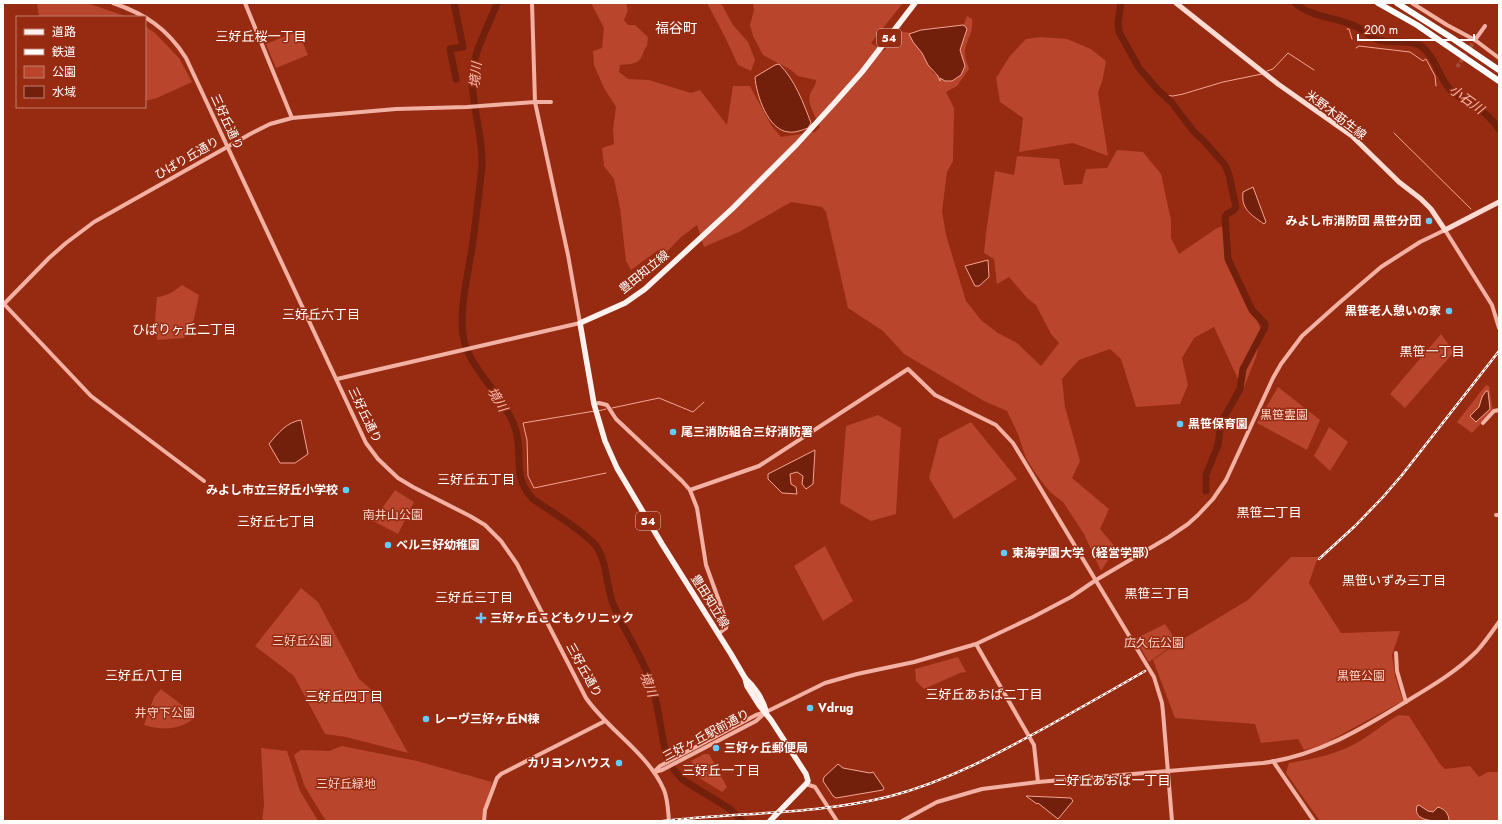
<svg xmlns="http://www.w3.org/2000/svg" width="1502" height="824" font-family="Jost,'Noto Sans JP',sans-serif">
<rect width="100%" height="100%" fill="#962b12"/>
<!-- green -->
<g fill="#b8452c">
<path d="M37 3H87L128 17H39Z"/>
<path d="M591 3H626L628 10 624 20 628 25H635L648 37 647 46C643 50 644 53 641 58 637 65 627 64 620 65L619 72 628 79 649 80 691 93 700 90 727 125 733 86H750L771 125 781 137 815 132 820 127C816 116 807 106 810 94 812 89 816 86 816 80L798 76 791 70 763 55 753 36 750 25 754 10 753 3H903L871 43 884 51 899 31 911 33 933 73 949 82 958 74 960 39 964 30V24L967 16 972 19C974 31 967 39 965 50 964 57 967 63 969 69L957 86 946 92 954 108 953 161 947 172 942 211 946 235 966 301 981 320 998 333 1017 343 1041 366 1059 343 1051 334 1036 305 1027 298 1009 277 997 284 994 259 984 253 986 233 995 171 1014 175 1017 156 1059 159 1064 185 1082 184 1086 169 1107 168 1117 150 1143 152 1161 174 1171 220V238L1179 254 1217 228 1226 225V257L1242 287 1262 332 1256 357 1243 390 1214 327 1194 338 1182 358 1188 385 1180 404 1136 407 1121 359 1110 349 1079 360 1062 379 1065 407 1080 461 1072 478 1109 509 1100 529 1116 548 1101 571 1084 534 1063 502 1050 492 1036 474 1026 458 1018 434 1007 411 984 401 904 354 883 331 848 308 826 212 822 207 791 202 739 232 704 247 697 225 680 238 662 257 658 250 631 270 626 261 620 208 614 179 604 166 602 148 614 144 613 129 616 107 604 88 594 65 593 51 602 48 604 28Z"/>
<path d="M707 3H721L733 25 748 42 755 60 751 71 738 65 725 37Z"/>
<path d="M145 26 155 33 179 58 192 82 157 98 145 101Z"/>
<path d="M298 31 308 55 276 68 266 44Z"/>
<path d="M1041 37 1067 39 1091 49 1106 61 1103 78 1098 93 1108 156 1073 143 1019 152 1023 118 1000 102 996 78 1010 56 1026 39Z"/>
<path d="M182 285 199 295 194 319 184 338 157 340 155 321 157 297C168 296 174 291 182 285Z"/>
<path d="M1441 334 1454 352 1405 408 1390 394Z"/>
<path d="M1486 385 1489 386 1493 411 1472 433 1457 422Z"/>
<path d="M1278 387 1320 420 1307 450 1257 423Z"/>
<path d="M878 415 901 428 896 514 871 521 840 503 846 426Z"/>
<path d="M971 422 1017 479 954 519 929 478 939 439Z"/>
<path d="M1329 427 1348 442 1330 471 1314 456Z"/>
<path d="M395 490 414 502 398 534 373 521Z"/>
<path d="M825 546 853 601 823 621 794 566Z"/>
<path d="M1291 557H1318L1309 583 1341 633 1400 631 1392 655 1395 676 1403 701 1322 745 1304 750 1298 739 1261 743 1255 724 1175 718 1153 660 1185 638 1248 600Z"/>
<path d="M301 588 318 602 359 679 374 692 408 753 346 737 325 734 294 676 255 646Z"/>
<path d="M1165 624 1177 642 1149 662 1135 639Z"/>
<path d="M958 657 966 672 960 673 924 689 916 681 915 669Z"/>
<path d="M161 689 196 716C183 730 162 731 144 725L154 697Z"/>
<path d="M1399 715 1409 716 1440 764 1445 769 1470 766 1479 777 1488 772H1499V821H1320L1286 773 1289 763C1313 759 1339 754 1360 741 1374 733 1385 722 1399 715Z"/>
<path d="M342 746 417 761 492 782 482 821H326L305 787 294 755 301 750 329 751Z"/>
<path d="M261 748 287 751 300 791 318 821H262L264 805Z"/>
<path d="M704 754H709L727 787 722 792 701 779 691 761Z"/>
</g>
<!-- water -->
<g fill="#72200b" stroke="#f6a494">
<path d="M963 25 965 26 967 29 960 50 965 66 961 75 952 81H945L940 78V81L938 76 928 65 922 53 913 42 909 34 921 30Z"/>
<path d="M779 64C795 80 803 102 811 123L808 128C802 130 795 133 789 132 768 131 756 94 755 77L775 65Z"/>
<path d="M1253 187 1266 222 1264 224C1250 214 1241 209 1243 192Z"/>
<path d="M988 260 989 277 979 286H975L965 266Z"/>
<path d="M1486 391H1488L1490 409 1476 422 1470 416 1479 407 1482 397Z"/>
<path d="M301 420 308 454 295 463H280L269 444C278 433 287 422 301 420Z"/>
<path d="M815 450 813 484 806 489 802 484 803 476 797 472 790 474 791 484 796 487 797 494 782 493 768 479V474Z"/>
<path d="M838 764 843 768 870 773 873 772 884 788 883 790 836 798 833 796 823 781 824 777Z"/>
<path d="M1026 796 1071 798 1073 801 1058 819 1038 803 1037 804Z"/>
<path d="M1419 805 1428 811 1433 812 1438 807C1445 809 1449 814 1449 821 1439 821 1412 823 1417 806Z"/>
</g>
<g fill="none" stroke-linecap="round" stroke-linejoin="round">
<!-- stream -->
<g stroke="#f6a494" stroke-width="1">
<path d="M1347 29H1349L1352 39"/>
<path d="M1356 48 1359 46 1410 52 1423 61 1426 59 1435 76 1436 86"/>
<path d="M1267 71 1273 69 1288 53 1314 70"/>
<path d="M1163 95 1173 96 1183 94 1223 82 1262 74"/>
<path d="M1394 133 1471 209"/>
<path d="M612 408 659 398 693 412 704 402"/>
<path d="M595 411 523 423 527 440 528 476 534 488 606 473"/>
<path d="M598 411 606 409"/>
</g>
<!-- river -->
<g stroke="#72200b" stroke-width="7">
<path d="M454 3 463 47 450 49 456 79"/>
<path d="M497 3C488 28 472 53 472 81 473 110 483 137 482 166 479 193 476 220 472 248 468 274 457 319 465 344 474 373 503 396 514 425 525 452 510 476 533 499 550 511 584 531 596 546 607 562 606 583 612 601 622 628 639 651 649 677 659 703 660 731 667 757"/>
<path d="M1121 3 1118 23 1119 32 1139 68 1158 90 1172 103 1194 132 1204 141 1225 165 1229 175 1236 207C1234 213 1227 211 1225 217L1228 259 1252 310 1265 324V327L1243 369 1240 389 1221 423 1218 445 1206 475V491"/>
<path d="M1295 3C1312 18 1337 17 1357 27 1364 30 1370 37 1378 40 1391 44 1407 39 1419 45 1432 51 1439 76 1448 87 1455 96 1465 100 1475 106 1485 112 1492 119 1499 129"/>
<path d="M674 770 683 780 730 809 742 821"/>
</g>
<!-- tertiary-tunnel -->
<path stroke="#a64b36" stroke-width="4" stroke-dasharray="4 2" stroke-linecap="butt" d="M1457 67 1475 40"/>
<!-- tertiary -->
<g stroke="#f3b1a3" stroke-width="4">
<path d="M113 3C145 14 167 28 186 58L366 443 378 459 398 478 413 487 470 516 485 525 501 541 517 564 586 698C609 731 648 753 664 790 668 800 668 811 669 821"/>
<path d="M245 3 292 118"/>
<path d="M1412 3 1447 25 1475 40 1499 58"/>
<path d="M1475 40 1485 26"/>
<path d="M4 304 91 396 204 481"/>
<path d="M3 305 49 258 66 243 94 222 252 133 270 124 292 118 396 109 467 107 535 102H551"/>
<path d="M337 379 580 323 568 255 535 102 532 3"/>
<path d="M594 404 599 403 607 405 616 419 682 481 690 490 697 508 706 565 727 623 726 628 718 634"/>
<path d="M1483 423 1494 411 1499 410"/>
<path d="M690 490 759 466 908 369 935 395 996 425 1013 443 1154 677 1162 703 1163 712 1172 821"/>
<path d="M1496 515H1499"/>
<path d="M976 644 1034 745 1038 782"/>
<path d="M1396 653 1397 671 1406 702"/>
<path d="M1273 761 1314 821"/>
<path d="M654 772 660 766 756 715 766 712 825 683 857 674 914 662 976 644 1033 617 1071 597 1096 580 1169 537 1188 524 1198 515 1213 499 1226 480 1273 378 1281 364 1302 336 1339 303 1381 267 1420 242 1445 230 1492 305 1499 328"/>
<path d="M654 772 662 770 756 721 766 712"/>
<path d="M806 784 815 787 837 821"/>
<path d="M484 821 485 810 497 778 501 774 605 721"/>
<path d="M902 821 937 802 982 789 1038 782 1263 763C1317 756 1362 729 1407 701 1432 686 1456 672 1477 651 1485 642 1492 632 1499 622"/>
</g>
<!-- secondary -->
<path stroke="#fddad2" stroke-width="5" d="M1176 3 1278 84 1352 136 1399 182 1421 199 1431 209 1445 230 1499 202"/>
<!-- primary -->
<g stroke="#fff2ee" stroke-width="5.5">
<path d="M745 678C754 686 763 699 766 711"/>
<path d="M770 821 806 784 808 781 806 774 771 720 759 705 747 686 745 678 731 654 662 544 617 468 605 441 594 404 580 323 625 303 645 289 733 208 797 144 838 99 862 72 915 3"/>
</g>
<!-- motorway -->
<g stroke="#fff" stroke-width="6">
<path d="M1378 3 1417 25 1499 81"/>
<path d="M1397 3 1452 38 1499 70"/>
</g>
<!-- rail casing -->
<g stroke="#fff" stroke-width="2.5">
<g id="rail">
<path d="M1319 559 1355 526 1383 497 1402 475 1499 351"/>
<path d="M663 821C738 812 817 815 891 796 948 781 999 753 1050 725 1082 707 1114 689 1145 671"/>
</g>
</g>
<!-- rail -->
<use href="#rail" stroke="#962b12" stroke-width="1" stroke-dasharray="3" stroke-linecap="butt"/>
</g>
<!-- markers -->
<g fill="#64cbff" stroke="#962b12" stroke-width="1.5">
<circle cx="1429" cy="221" r="4"/>
<circle cx="1449" cy="311" r="4"/>
<circle cx="1180" cy="424" r="4"/>
<circle cx="673" cy="432" r="4"/>
<circle cx="346" cy="490" r="4"/>
<circle cx="388" cy="545" r="4"/>
<circle cx="1004" cy="553" r="4"/>
<path d="M479 612h4v4h4v4h-4v4h-4v-4h-4v-4h4z"/>
<circle cx="810" cy="708" r="4"/>
<circle cx="426" cy="719" r="4"/>
<circle cx="716" cy="748" r="4"/>
<circle cx="619" cy="763" r="4"/>
</g>
<g text-anchor="middle" stroke-width="3" stroke-linejoin="round" paint-order="stroke">
<!-- shield labels -->
<g fill="#962b12" stroke="#e0bfb8" stroke-width="1">
<rect x="877" y="29" width="24" height="18" rx="3"/>
<rect x="636" y="512" width="24" height="18" rx="3"/>
</g>
<g font-size="11" font-weight="bold" fill="#fff">
<text x="889" y="42">54</text>
<text x="648" y="525">54</text>
</g>
<!-- street labels -->
<g font-size="12" fill="#fff" stroke="#962b12">
<text transform="translate(1336 115) rotate(37)" y="4">米野木莇生線</text>
<text transform="translate(227 122) rotate(65)" y="4">三好丘通り</text>
<text transform="translate(187 158) rotate(-30)" y="4">ひばり丘通り</text>
<text transform="translate(644 272) rotate(-39)" y="4">豊田知立線</text>
<text transform="translate(365 415) rotate(64)" y="4">三好丘通り</text>
<text transform="translate(710 601) rotate(58)" y="4">豊田知立線</text>
<text transform="translate(584 670) rotate(61)" y="4">三好丘通り</text>
<text transform="translate(706 735) rotate(-28)" y="4">三好ヶ丘駅前通り</text>
</g>
<!-- poi labels -->
<g font-size="12" font-weight="bold" fill="#fff" stroke="#962b12" text-anchor="start">
<text x="1421" y="225" text-anchor="end">みよし市消防団 黒笹分団</text>
<text x="1441" y="315" text-anchor="end">黒笹老人憩いの家</text>
<text x="1188" y="428">黒笹保育園</text>
<text x="681" y="436">尾三消防組合三好消防署</text>
<text x="338" y="494" text-anchor="end">みよし市立三好丘小学校</text>
<text x="396" y="549">ベル三好幼稚園</text>
<text x="1012" y="557">東海学園大学（経営学部）</text>
<text x="490" y="622">三好ヶ丘こどもクリニック</text>
<text x="818" y="712">Vdrug</text>
<text x="434" y="723">レーヴ三好ヶ丘N棟</text>
<text x="724" y="752">三好ヶ丘郵便局</text>
<text x="611" y="767" text-anchor="end">カリヨンハウス</text>
</g>
<!-- park labels -->
<g font-size="12" fill="#fdd3ca" stroke="#962b12">
<text x="1284" y="419">黒笹霊園</text>
<text x="393" y="519">南井山公園</text>
<text x="302" y="645">三好丘公園</text>
<text x="1154" y="647">広久伝公園</text>
<text x="1361" y="680">黒笹公園</text>
<text x="165" y="717">井守下公園</text>
<text x="346" y="788">三好丘緑地</text>
</g>
<!-- neighbourhood labels -->
<g font-size="13" fill="#fff" stroke="#962b12">
<text x="261" y="41">三好丘桜一丁目</text>
<text x="321" y="319">三好丘六丁目</text>
<text x="184" y="334">ひばりヶ丘二丁目</text>
<text x="1432" y="356">黒笹一丁目</text>
<text x="476" y="484">三好丘五丁目</text>
<text x="1269" y="517">黒笹二丁目</text>
<text x="276" y="526">三好丘七丁目</text>
<text x="1394" y="585">黒笹いずみ三丁目</text>
<text x="1157" y="598">黒笹三丁目</text>
<text x="474" y="602">三好丘三丁目</text>
<text x="144" y="680">三好丘八丁目</text>
<text x="984" y="699">三好丘あおば二丁目</text>
<text x="344" y="701">三好丘四丁目</text>
<text x="721" y="775">三好丘一丁目</text>
<text x="1112" y="785">三好丘あおば一丁目</text>
</g>
<!-- water labels -->
<g font-size="13" font-style="italic" fill="#fabcaf" stroke="#962b12">
<text transform="translate(475 75) rotate(-85)" y="5">境川</text>
<text transform="translate(1467 99) rotate(36)" y="5">小石川</text>
<text transform="translate(498 399) rotate(59)" y="5">境川</text>
<text transform="translate(649 684) rotate(69)" y="5">境川</text>
</g>
<!-- quarter labels -->
<g font-size="14" fill="#fff" stroke="#962b12">
<text x="676" y="33">福谷町</text>
</g>
</g>
<!-- border -->
<rect width="1502" height="824" fill="none" stroke="#ffffff" stroke-width="8"/>
<!-- legend -->
<rect x="16" y="16" width="130" height="92" fill="#962b12" stroke="#c08071"/>
<rect x="24" y="29" width="20" height="6" fill="#fff2ee" stroke="#c08071"/>
<text x="52" y="36" font-size="12" fill="#ffffff">道路</text>
<rect x="24" y="49" width="20" height="6" fill="#ffffff" stroke="#c08071"/>
<text x="52" y="56" font-size="12" fill="#ffffff">鉄道</text>
<rect x="24" y="66" width="20" height="12" fill="#b8452c" stroke="#c08071"/>
<text x="52" y="76" font-size="12" fill="#ffffff">公園</text>
<rect x="24" y="86" width="20" height="12" fill="#72200b" stroke="#c08071"/>
<text x="52" y="96" font-size="12" fill="#ffffff">水域</text>
<!-- scale -->
<path d="M1358 34v6h116v-6" fill="none" stroke="#ffffff" stroke-width="2"/>
<text x="1364" y="34" font-size="12" fill="#ffffff" stroke="#962b12" stroke-width="3" paint-order="stroke">200 m</text>
</svg>
